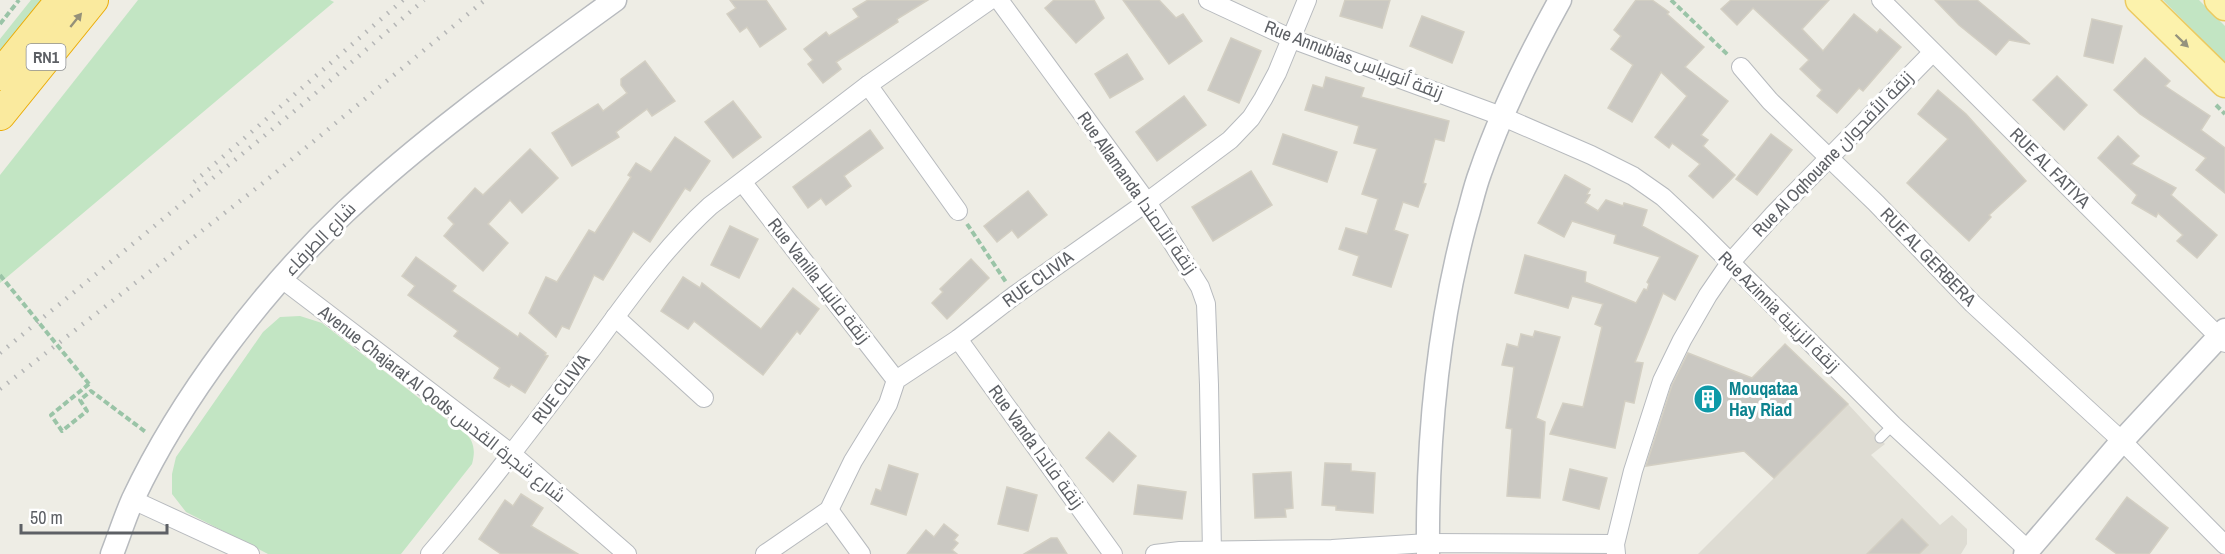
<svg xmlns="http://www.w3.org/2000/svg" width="2225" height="554" font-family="'Archivo Narrow',Cairo,sans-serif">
<rect width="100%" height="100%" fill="#eeede5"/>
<!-- education -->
<path fill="#dedcd3" d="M1848 404 1885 444 1871 455 1940 525 1952 515 1967 529V544L1961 554H1698Z"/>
<!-- green -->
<g fill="#c2e5c3">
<path d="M31 0H47L0 59V39Z"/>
<path d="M138 0H330L334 2 0 283V175Z"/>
<path d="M2163 0H2199L2225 26V63Z"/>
<path d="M300 316 322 323 446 419C465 431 479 439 472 464L401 554H268L186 512 172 494V474L176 457 263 332 280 317Z"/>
</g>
<!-- building -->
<g fill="#cac8c2" stroke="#d3cfc3" stroke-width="1.5">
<path d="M730 0H766L786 29 760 47 747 27 740 32 727 14 736 8Z"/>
<path d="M868 0H928L897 19 898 22 836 62 841 69 823 83 808 64 813 60 804 49 826 32 829 36 859 17 853 9Z"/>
<path d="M1054 0H1094L1104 18 1076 43 1045 8Z"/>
<path d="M1123 0H1159L1176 18 1183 14 1202 41 1169 64Z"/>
<path d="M1345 0H1390L1382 28 1340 16Z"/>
<path d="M1636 0H1652L1669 12 1667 14 1704 47 1685 67 1728 101 1701 135 1708 140 1703 146 1735 175 1713 198 1689 176 1700 164 1672 143 1669 148 1655 137 1687 96 1661 72 1632 122 1608 108 1633 65 1611 49 1621 36 1614 30Z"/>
<path d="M1731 0H1829L1802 29 1823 51 1854 14 1877 33 1880 29 1901 47 1863 91 1859 88 1837 113 1817 96 1822 90 1800 69 1809 60 1753 8 1737 25 1721 9Z"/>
<path d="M1935 0H1977L2030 44 2009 40 1996 55 1959 25Z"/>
<path d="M1422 16 1464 32 1452 63 1410 46Z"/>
<path d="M2092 19 2122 26 2113 63 2084 56Z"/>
<path d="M1231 38 1261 51 1239 103 1208 90Z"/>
<path d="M1127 54 1143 79 1110 98 1095 74Z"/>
<path d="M2145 58 2170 81 2165 86 2210 116 2201 130 2225 148V193L2196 170 2206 158 2140 114 2114 90Z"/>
<path d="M645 61 675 101 652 116 647 109 616 132 619 137 572 166 552 133 598 104 603 111 627 93 621 85V79Z"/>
<path d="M2057 76 2087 105 2064 130 2033 100Z"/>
<path d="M1326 77 1364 88 1361 97 1449 121 1444 141 1435 139 1423 183 1426 184 1418 207 1403 202 1394 230 1408 235 1391 287 1353 275 1359 256 1339 249 1346 228 1367 234 1378 199 1362 194 1377 149 1354 143 1359 126 1305 110 1313 85 1323 88Z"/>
<path d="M1938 90 1966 114 2026 181 1989 215 1991 217 1969 241 1907 183 1948 139 1918 114Z"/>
<path d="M1184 96 1206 125 1157 161 1136 132Z"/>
<path d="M733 101 761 137 733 158 705 122Z"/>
<path d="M870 130 883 148 844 176 851 186 826 205 821 198 808 208 793 187Z"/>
<path d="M1283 134 1337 152 1327 182 1273 164Z"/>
<path d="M1771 134 1792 150 1757 195 1736 179Z"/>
<path d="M2118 136 2139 156 2131 164 2176 188 2171 195 2217 235 2197 258 2177 241 2183 235 2158 213 2156 217 2132 203 2137 195 2098 158Z"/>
<path d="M675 137 710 161 690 191 685 188 650 242 633 231 603 280 594 275 569 329 562 326 556 337 529 313 546 277 557 282 589 230 595 233 631 177 628 175 636 163 651 172Z"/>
<path d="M530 149 558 178 522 213 510 200 488 224 508 243 483 271 444 236 454 224 448 218 475 188 483 195Z"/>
<path d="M1251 171 1272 205 1213 241 1192 207Z"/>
<path d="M1565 175 1590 189 1587 194 1590 195 1585 203 1598 211 1606 200 1623 206 1624 203 1647 210 1642 226 1698 256 1675 300 1663 293 1635 362 1643 363 1634 403 1625 401 1615 448 1550 434 1563 403 1583 407 1602 327 1595 324 1603 304 1572 296 1568 308 1515 293 1525 255 1586 272 1585 282 1636 303 1644 289 1647 290 1649 284 1647 282 1660 257 1614 243 1616 235 1572 221 1564 237 1538 223Z"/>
<path d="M1028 191 1047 215 1018 238 1012 230 997 242 984 226Z"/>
<path d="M730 226 758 239 739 278 711 265Z"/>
<path d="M416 257 456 286 452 291 518 337 520 333 546 353 545 355 548 356 525 393 511 384 509 387 494 378 500 368 454 336 458 331 408 295 415 286 402 276Z"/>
<path d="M971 259 989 278 947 319 932 303 943 292 940 289Z"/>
<path d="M683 277 700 288 702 283 761 329 793 288 819 309 800 334 797 331 763 375 694 321 688 329 661 311Z"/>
<path d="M1535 331 1560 337 1536 418 1545 422 1540 498 1507 496 1512 429 1506 428 1514 367 1502 365 1507 344 1518 347 1521 334 1533 337Z"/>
<path d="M1785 344 1848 404 1774 478 1744 451 1646 466 1672 385 1688 353 1752 378Z"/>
<path d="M1109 432 1136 456 1113 482 1086 458Z"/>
<path d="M1325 463 1351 464V471L1375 473 1373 513 1336 510V506L1322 505Z"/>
<path d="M889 465 918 474 906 515 871 504 876 489 881 491Z"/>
<path d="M1570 469 1607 478 1599 509 1563 500Z"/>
<path d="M1291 472 1293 508 1285 509 1286 517 1255 518 1253 474Z"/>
<path d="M1138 485 1186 492 1182 519 1134 514Z"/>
<path d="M1007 487 1037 495 1028 531 998 524Z"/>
<path d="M521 494 543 508 531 526 578 554H501L479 539 505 500 513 506Z"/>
<path d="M2127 497 2168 528 2149 554H2117L2096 539Z"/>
<path d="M1902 519 1928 545 1919 554H1867Z"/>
<path d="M944 524 958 535 954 540 958 543 952 550 957 554H907L926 530 934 537Z"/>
<path d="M1051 538H1057L1067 554H1024Z"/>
</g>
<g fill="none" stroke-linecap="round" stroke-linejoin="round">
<!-- service casing -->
<g stroke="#b7babe" stroke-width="11">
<path id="service" d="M1880 438 1893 425"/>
</g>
<!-- minor casing -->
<g stroke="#b7babe" stroke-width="20">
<g id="minor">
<path d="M999 0 1147 202 1200 287 1206 304 1209 385 1212 554"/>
<path d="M1208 0 1292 39 1501 116 1591 155 1633 176 1663 197 1695 227 1893 425 2028 550"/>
<path d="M1881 0 2225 343"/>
<path d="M1741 67 1770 101 1876 203 1973 304 2122 441 2225 545"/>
<path d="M868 85 958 211"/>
<path d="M743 183 896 380"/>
<path d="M282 279 512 454 627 554"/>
<path d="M615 317 704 398"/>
<path d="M958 339 1113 554"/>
<path d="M133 500 250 554"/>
<path d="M829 510 861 554"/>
<path d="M430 554C487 488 538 419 591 350 628 300 663 249 710 206L868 85 990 0"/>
<path d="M765 554 829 510 853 461 888 404 896 380 958 339 1015 295 1147 202 1230 140 1251 118 1263 99 1277 73 1307 0"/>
<path d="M1155 554 1180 551 1332 549 1428 543 1615 544"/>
<path d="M1616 554 1615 544 1633 471 1662 381 1682 340 1708 295 1730 263 1774 214 1932 53"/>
</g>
</g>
<!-- tertiary casing -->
<g stroke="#b7babe" stroke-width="25">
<g id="tertiary">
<path d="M112 554C119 536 125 517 133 499 181 397 263 290 345 212 428 134 523 67 615 0"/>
<path d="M1428 554C1427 442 1437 329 1466 221 1471 205 1474 189 1480 173 1501 112 1529 56 1560 0"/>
<path d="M2025 554 2122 441 2225 330"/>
</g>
</g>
<!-- primary casing -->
<g stroke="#ecca60" stroke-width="31">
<g id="primary">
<path d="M2140 0 2225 83"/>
<path d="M2219 0 2225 6"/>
</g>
</g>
<!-- trunk casing -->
<g stroke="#ebac08" stroke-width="32">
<g id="trunk">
<path d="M0 75 61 0"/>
<path d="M0 115 93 0"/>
</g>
</g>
<!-- path -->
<g stroke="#9ac4a7" stroke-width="4" stroke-dasharray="6 3" stroke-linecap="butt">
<path d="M1671 0 1729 56"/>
<path d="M0 24 19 0"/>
<path d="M2216 105 2225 114"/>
<path d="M967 224 1006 282"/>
<path d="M89 384 51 415 62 431 87 411 80 400 91 391 147 433"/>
</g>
<!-- service -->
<use href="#service" stroke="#fff" stroke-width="9"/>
<!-- minor -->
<use href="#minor" stroke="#fff" stroke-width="18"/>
<!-- tertiary -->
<use href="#tertiary" stroke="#fff" stroke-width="22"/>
<!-- primary -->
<use href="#primary" stroke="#fcf2ac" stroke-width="28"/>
<!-- trunk -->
<use href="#trunk" stroke="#faea9e" stroke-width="30"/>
<!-- rail -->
<g stroke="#b5b6b6" stroke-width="4.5" stroke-dasharray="1.5 8" stroke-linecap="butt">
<path d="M194 182 403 0"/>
<path d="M0 353 303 104 424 0"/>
<path d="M0 389 263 183 485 0"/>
</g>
<!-- path-bridge -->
<path stroke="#9ac4a7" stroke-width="4" stroke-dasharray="6 3" stroke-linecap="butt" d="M0 275 89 384"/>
</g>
<!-- one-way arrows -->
<defs><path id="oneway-solid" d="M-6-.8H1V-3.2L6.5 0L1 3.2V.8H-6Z" transform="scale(1.5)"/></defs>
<use fill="#949079" href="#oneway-solid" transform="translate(76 20) rotate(-51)"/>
<use fill="#95937e" href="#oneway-solid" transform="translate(2182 41) rotate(44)"/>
<!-- icons -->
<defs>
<g id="building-disc" transform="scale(1.5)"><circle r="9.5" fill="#0f9aa8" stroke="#fff"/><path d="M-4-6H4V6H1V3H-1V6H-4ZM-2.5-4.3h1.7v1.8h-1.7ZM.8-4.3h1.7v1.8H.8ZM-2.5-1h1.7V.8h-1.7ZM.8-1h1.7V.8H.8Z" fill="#fff"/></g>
</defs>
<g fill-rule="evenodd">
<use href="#building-disc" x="1708" y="399"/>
</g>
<g text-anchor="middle" stroke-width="6" stroke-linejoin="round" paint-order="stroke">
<!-- shield labels -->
<rect fill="#fff" stroke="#8e9093" stroke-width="1.5" x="26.5" y="44" width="39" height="26" rx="4.5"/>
<g font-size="16" font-weight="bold" fill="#5d6065">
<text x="46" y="63">RN1</text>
</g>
<!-- street labels -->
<g font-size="18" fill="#5d6065" stroke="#fff">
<text transform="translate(1354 60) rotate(21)" y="6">Rue Annubias زنقة أنوبياس</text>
<text transform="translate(1833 154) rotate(-46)" y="6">Rue Al Oqhouane زنقة الأقحوان</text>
<text transform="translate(2050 168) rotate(45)" y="6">RUE AL FATIYA</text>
<text transform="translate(1137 193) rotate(55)" y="6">Rue Allamanda زنقة الألمندا</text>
<text transform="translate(320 239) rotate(-46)" y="6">شارع الطرفاء</text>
<text transform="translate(1928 257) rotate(46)" y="6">RUE AL GERBERA</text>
<text transform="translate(1038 279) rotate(-36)" y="6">RUE CLIVIA</text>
<text transform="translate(819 281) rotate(52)" y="6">Rue Vanilla زنقة فانيلا</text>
<text transform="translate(1779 312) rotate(45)" y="6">Rue Azinnia زنقة الزينية</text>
<text transform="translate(561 389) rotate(-53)" y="6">RUE CLIVIA</text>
<text transform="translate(442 404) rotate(38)" y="6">Avenue Chajarat Al Qods شارع شجرة القدس</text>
<text transform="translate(1036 447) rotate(54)" y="6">Rue Vanda زنقة فاندا</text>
</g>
<!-- culture labels -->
<g font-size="18" font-weight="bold" fill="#0d838f" stroke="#fff" text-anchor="start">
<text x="1729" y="395">Mouqataa<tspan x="1729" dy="21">Hay Riad</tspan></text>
</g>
</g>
<!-- scale -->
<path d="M21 524v9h146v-9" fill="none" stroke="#5d6065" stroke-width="3"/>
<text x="30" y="524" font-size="18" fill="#5d6065" stroke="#ffffff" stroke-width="4.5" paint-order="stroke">50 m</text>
</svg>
